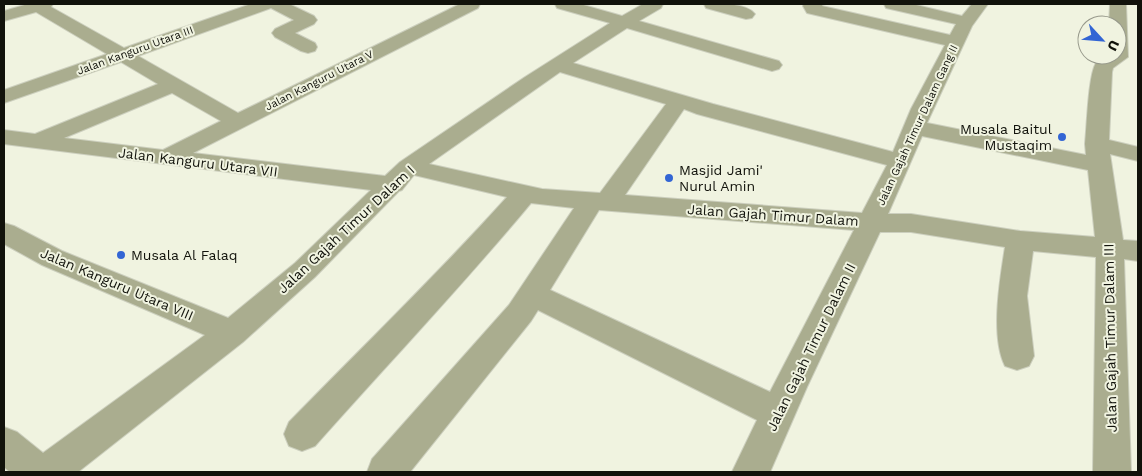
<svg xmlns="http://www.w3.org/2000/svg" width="1142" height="476" font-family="'Work Sans',sans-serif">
<rect width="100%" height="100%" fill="#f0f3e0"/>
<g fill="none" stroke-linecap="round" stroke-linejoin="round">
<!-- minor casing -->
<g stroke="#cccfbe" stroke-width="2">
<g id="minor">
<path d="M28 4H53L51 7 124 48 251 4H289L314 16 317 20 314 24 295 33 315 43 317 47 315 51 308 53 301 51 275 37 272 33 275 29 294 20 271 8 138 56 238 113 460 4H480L478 8 193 153 385 176 400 162 525 77 610 23 557 8 555 4H580L622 16 643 4H663L661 8 639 21 779 61 782 65 779 69 772 71 627 28 573 63 713 104 893 152 911 109 945 45 807 13 803 6 804 4H823L822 6 950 35 956 24 886 8 884 4H912L962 16 972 4H988L972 26 927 123 1086 155 1085 144C1087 126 1088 76 1096 63 1101 56 1109 55 1117 55V25H1109L1110 4H1126L1128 57 1113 68 1112 72 1109 140 1138 147V161L1110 154 1123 240 1138 241V261L1124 259 1131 472H1093L1096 257 1033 251 1027 296 1034 356 1029 366 1017 370 1005 366C990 336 1000 279 1005 247L911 232H880L807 387 770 472H732L757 420 538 310 531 321 410 472H367L372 459 509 305 574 208 531 203C462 286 387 365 315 446L302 451 289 446 284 434 289 422C362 347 437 275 507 197L414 175 402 190 399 191 315 277 243 342 78 472H10L4 467V427L17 432 43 453 205 335 42 265 4 244V223L14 226 62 251 228 318 295 263 371 190 4 144V130L35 134 158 84 121 62 4 103V90L107 54 36 12 4 21V11ZM560 72 666 104 600 193 542 189 429 164ZM172 93 221 121 163 150 64 138ZM684 109 697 114 887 165 862 213 625 195ZM922 136 1088 170 1095 237 1020 231 911 214H888ZM599 210 854 230 770 392 550 290Z"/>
<path d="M704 4C717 4 746 2 755 14L752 18 746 19 706 8Z"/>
</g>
</g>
<!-- minor -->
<use href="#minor" fill="#aaad8f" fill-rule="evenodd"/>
</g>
<!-- markers -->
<g fill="#3365d4" stroke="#f0f3e0" stroke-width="2">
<circle cx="1062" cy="137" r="5"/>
<circle cx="669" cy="178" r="5"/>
<circle cx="121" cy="255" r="5"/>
</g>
<g text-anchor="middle" stroke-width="4" stroke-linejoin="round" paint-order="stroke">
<!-- far-street labels -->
<g font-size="11" fill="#11120b" stroke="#f0f3e0">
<text transform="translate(135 50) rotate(-20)" y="4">Jalan Kanguru Utara III</text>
<text transform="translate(319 80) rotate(-27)" y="4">Jalan Kanguru Utara V</text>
<text transform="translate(917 125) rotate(-65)" y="4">Jalan Gajah Timur Dalam Gang II</text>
</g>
<!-- poi labels -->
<g font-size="14" fill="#11120b" stroke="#f0f3e0" text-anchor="start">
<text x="1052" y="134" text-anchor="end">Musala Baitul<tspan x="1052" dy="16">Mustaqim</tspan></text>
<text x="679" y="175">Masjid Jami'<tspan x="679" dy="16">Nurul Amin</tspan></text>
<text x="131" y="260">Musala Al Falaq</text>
</g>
<!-- street labels -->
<g font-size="14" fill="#11120b" stroke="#f0f3e0">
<text transform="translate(198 162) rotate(7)" y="5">Jalan Kanguru Utara VII</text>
<text transform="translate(773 215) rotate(4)" y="5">Jalan Gajah Timur Dalam</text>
<text transform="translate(346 229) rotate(-43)" y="5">Jalan Gajah Timur Dalam I</text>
<text transform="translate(117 284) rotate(23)" y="5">Jalan Kanguru Utara VIII</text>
<text transform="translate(1110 338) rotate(-91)" y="5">Jalan Gajah Timur Dalam III</text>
<text transform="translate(811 347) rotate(-64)" y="5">Jalan Gajah Timur Dalam II</text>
</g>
</g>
<!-- border -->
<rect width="1142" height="476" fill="none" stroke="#11120b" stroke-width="10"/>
<!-- north arrow -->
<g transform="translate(1102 40) rotate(116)"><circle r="24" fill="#f0f3e0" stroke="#97998b"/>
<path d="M0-4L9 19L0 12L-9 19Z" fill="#3365d4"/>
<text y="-8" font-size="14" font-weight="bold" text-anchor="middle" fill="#11120b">U</text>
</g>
</svg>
